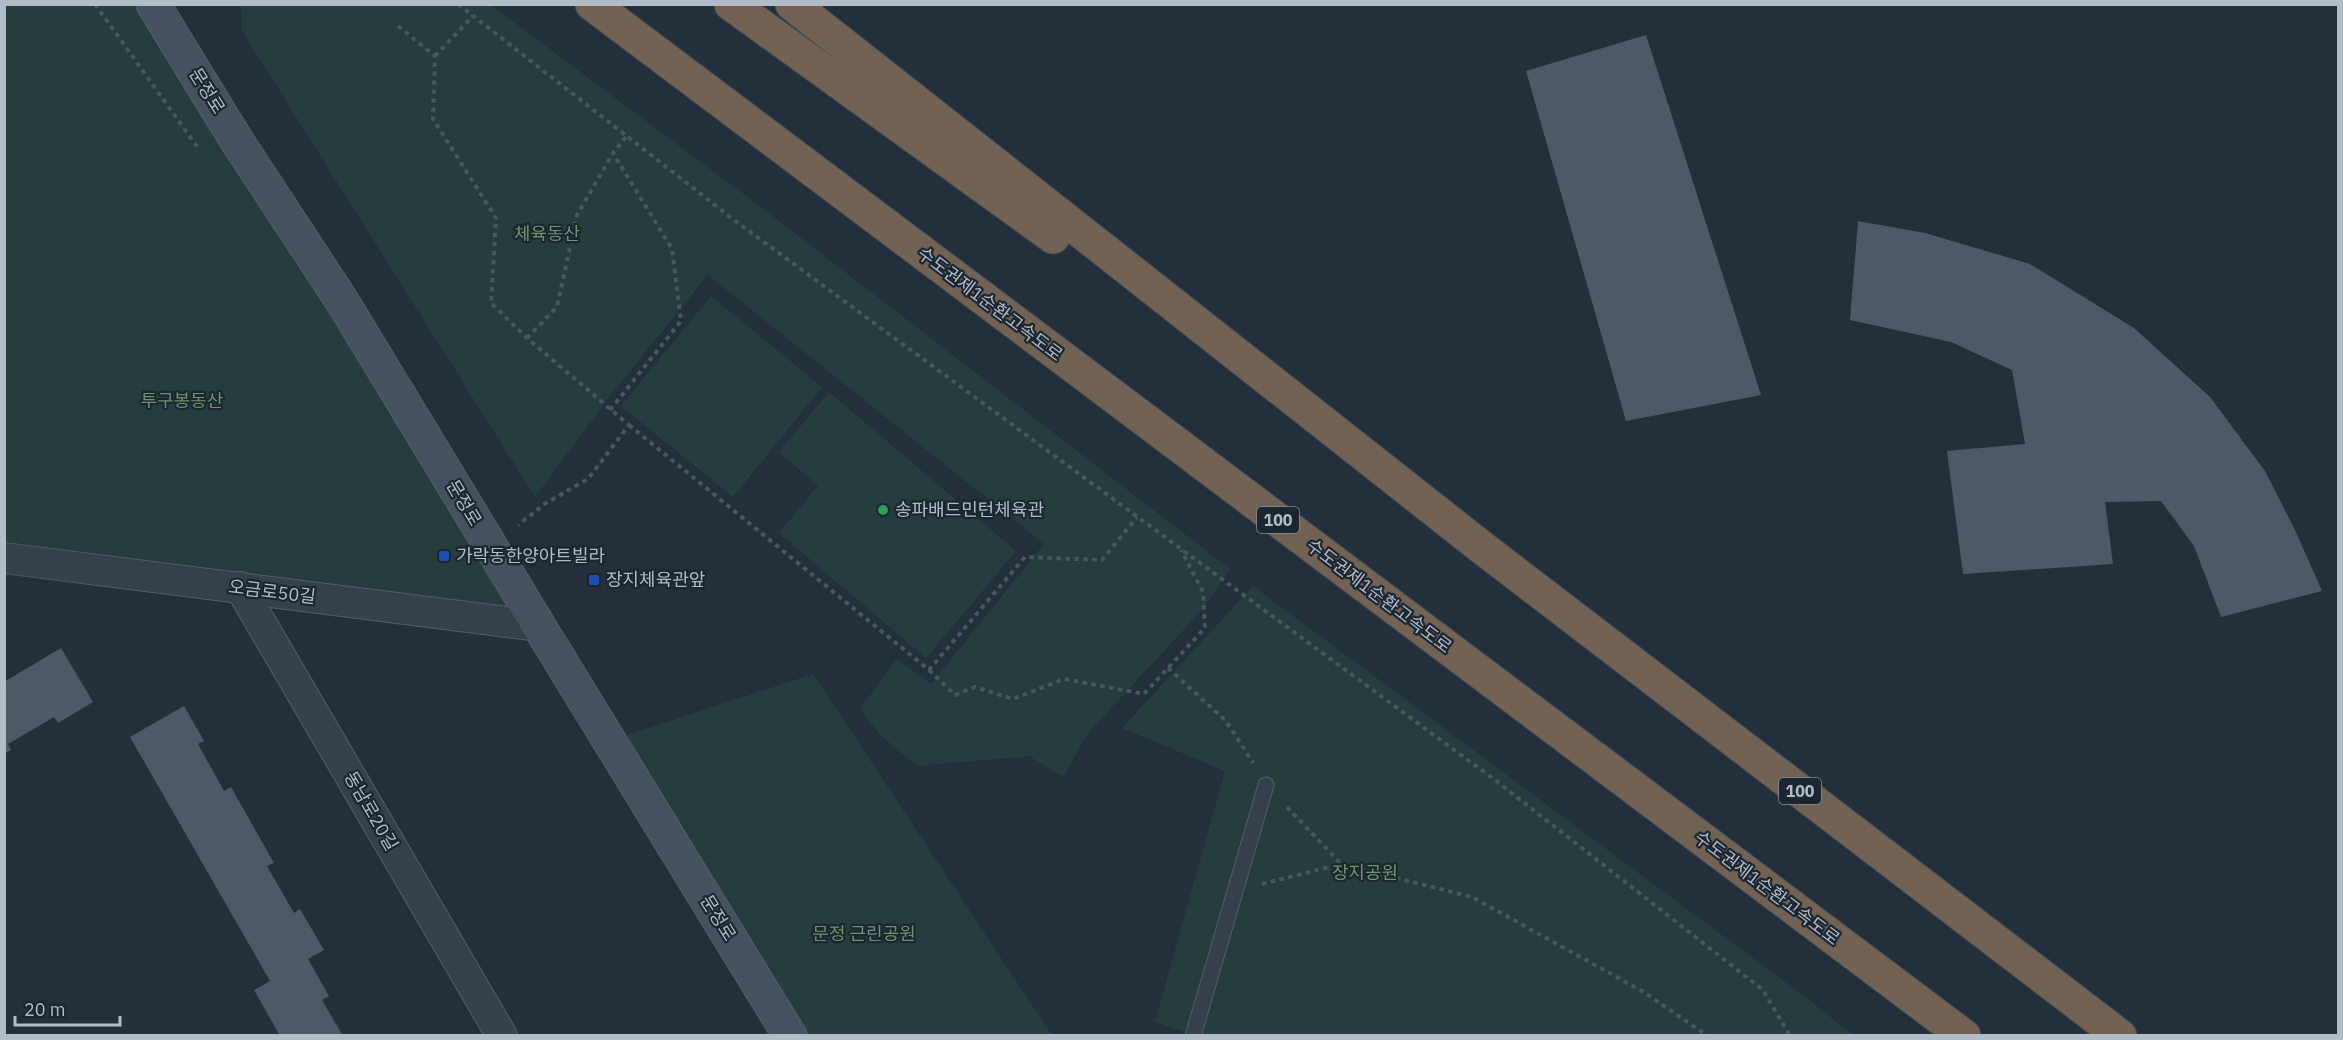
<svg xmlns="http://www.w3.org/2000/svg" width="2343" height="1040" font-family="'IBM Plex Sans','Noto Sans KR',sans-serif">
<rect width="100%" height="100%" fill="#23303b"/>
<!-- green -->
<g fill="#263d3d">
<path d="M5 5H136L539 626 5 558Z"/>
<path d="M241 5H491L753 201 1230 569 1201 611 1088 733 1063 777 1029 756 917 766 880 735 860 709 897 659 931 684 1044 544 708 275 613 392 535 497 242 31Z"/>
<path d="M711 296 822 387 733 497 621 406Z"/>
<path d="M829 392 1016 551 926 658 779 533 818 486 779 452Z"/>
<path d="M1253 586 1804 996 1853 1035 1198 1036 1155 1022 1225 771 1122 728Z"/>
<path d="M813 674 1052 1035H808L624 736Z"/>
</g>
<!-- building -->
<g fill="#4c5a67">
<path d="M1646 35 1761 395 1626 421 1526 71Z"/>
<path d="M1858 221 1925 233 2030 264 2134 328 2210 397 2265 471 2294 528 2322 591 2221 617 2194 546 2161 501 2105 502 2113 564 1963 574 1947 451 2025 444 2012 370 1951 342 1850 320Z"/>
<path d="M61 648 93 702 58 723 54 717 8 744 11 750 4 754V682Z"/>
<path d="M184 706 204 741 198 744 224 791 231 787 274 863 267 866 294 913 300 909 324 950 308 959 329 996 322 1000 343 1036H280L254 990 270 981 130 737Z"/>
</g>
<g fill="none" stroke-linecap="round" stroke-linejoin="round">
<!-- lane casing -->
<g stroke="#555f69" stroke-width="17">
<path id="lane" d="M1193 1036 1266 785"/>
</g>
<!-- street casing -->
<g stroke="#555f69" stroke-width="32">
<g id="street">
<path d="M4 558 539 626"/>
<path d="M240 587 502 1036"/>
</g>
</g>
<!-- secondary casing -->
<g stroke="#555f69" stroke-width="35">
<path id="secondary" d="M153 4 237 141 342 301 539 626 790 1036"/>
</g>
<!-- highway casing -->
<g stroke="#424c56" stroke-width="35">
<g id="highway">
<path d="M592 4 1964 1036"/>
<path d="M731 4 1053 237"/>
<path d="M792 4 1480 546 2120 1036"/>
</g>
</g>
<!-- path -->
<g stroke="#455a5a" stroke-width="4" stroke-dasharray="4.5 4.5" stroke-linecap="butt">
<path d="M95 4 198 148"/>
<path d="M458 4 734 220 1495 780 1763 990 1790 1036"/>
<path d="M398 26 435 56 433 119 496 218 491 303 527 338 629 425 588 479 546 503 518 525"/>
<path d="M435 56 473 16"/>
<path d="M527 338 557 307 577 215 613 153 626 137"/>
<path d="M610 410 681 321 672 249 613 153"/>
<path d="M629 425 929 670 1025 557 1102 560 1137 517"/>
<path d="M1168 668 1226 721 1253 763"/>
<path d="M929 670 955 695 975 687 1013 699 1064 679 1144 694 1205 628 1203 592 1181 550"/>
<path d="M1287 807 1341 864 1472 897 1642 991 1708 1036"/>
<path d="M1262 884 1341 864"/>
</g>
<!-- lane -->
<use href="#lane" stroke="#37414b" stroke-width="15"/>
<!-- street -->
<use href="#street" stroke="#37414b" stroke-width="30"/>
<!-- secondary -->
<use href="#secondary" stroke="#45515e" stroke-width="33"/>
<!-- highway -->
<use href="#highway" stroke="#716254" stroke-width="33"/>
</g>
<!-- markers -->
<circle fill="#2e9e5b" stroke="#1c2630" stroke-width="2" cx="883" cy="510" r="6"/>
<g fill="#1a4fb4" stroke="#1c2630" stroke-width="2">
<rect x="438" y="550" width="12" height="12" rx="3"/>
<rect x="588" y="574" width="12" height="12" rx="3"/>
</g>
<g text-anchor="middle" stroke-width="4.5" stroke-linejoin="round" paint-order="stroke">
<!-- shield labels -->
<g fill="#1c2630" stroke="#858f9a" stroke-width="1.5">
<rect x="1257" y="507" width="42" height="26" rx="4.5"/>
<rect x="1779" y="778" width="42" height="26" rx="4.5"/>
</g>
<g font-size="16" font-weight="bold" fill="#b2bcc7">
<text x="1278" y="526">100</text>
<text x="1800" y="797">100</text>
</g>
<!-- street labels -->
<g font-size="18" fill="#b2bcc7" stroke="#1c2630">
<text transform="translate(207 91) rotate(58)" y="6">문정로</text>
<text transform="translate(990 304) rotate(37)" y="6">수도권제1순환고속도로</text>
<text transform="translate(464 503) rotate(59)" y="6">문정로</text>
<text transform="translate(272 592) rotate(7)" y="6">오금로50길</text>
<text transform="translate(1379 596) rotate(37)" y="6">수도권제1순환고속도로</text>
<text transform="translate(371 811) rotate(60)" y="6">동남로20길</text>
<text transform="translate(1767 888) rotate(37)" y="6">수도권제1순환고속도로</text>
<text transform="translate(718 918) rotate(58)" y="6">문정로</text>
</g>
<!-- park labels -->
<g font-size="18" fill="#6a976f" stroke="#1c2630">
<text x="547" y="240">체육동산</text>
<text x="182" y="407">투구봉동산</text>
<text x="1365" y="879">장지공원</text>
<text x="864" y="940">문정 근린공원</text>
</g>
<!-- poi labels -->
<g font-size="18" fill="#b2bcc7" stroke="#1c2630" text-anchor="start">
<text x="895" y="516">송파배드민턴체육관</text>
<text x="456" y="562">가락동한양아트빌라</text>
<text x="606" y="586">장지체육관앞</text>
</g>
</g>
<!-- border -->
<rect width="2343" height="1040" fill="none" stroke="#b2bcc7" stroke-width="12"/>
<!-- scale -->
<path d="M15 1016v9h105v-9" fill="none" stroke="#b2bcc7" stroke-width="3"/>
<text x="24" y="1016" font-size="18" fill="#b2bcc7" stroke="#1c2630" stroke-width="4.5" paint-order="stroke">20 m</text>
</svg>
